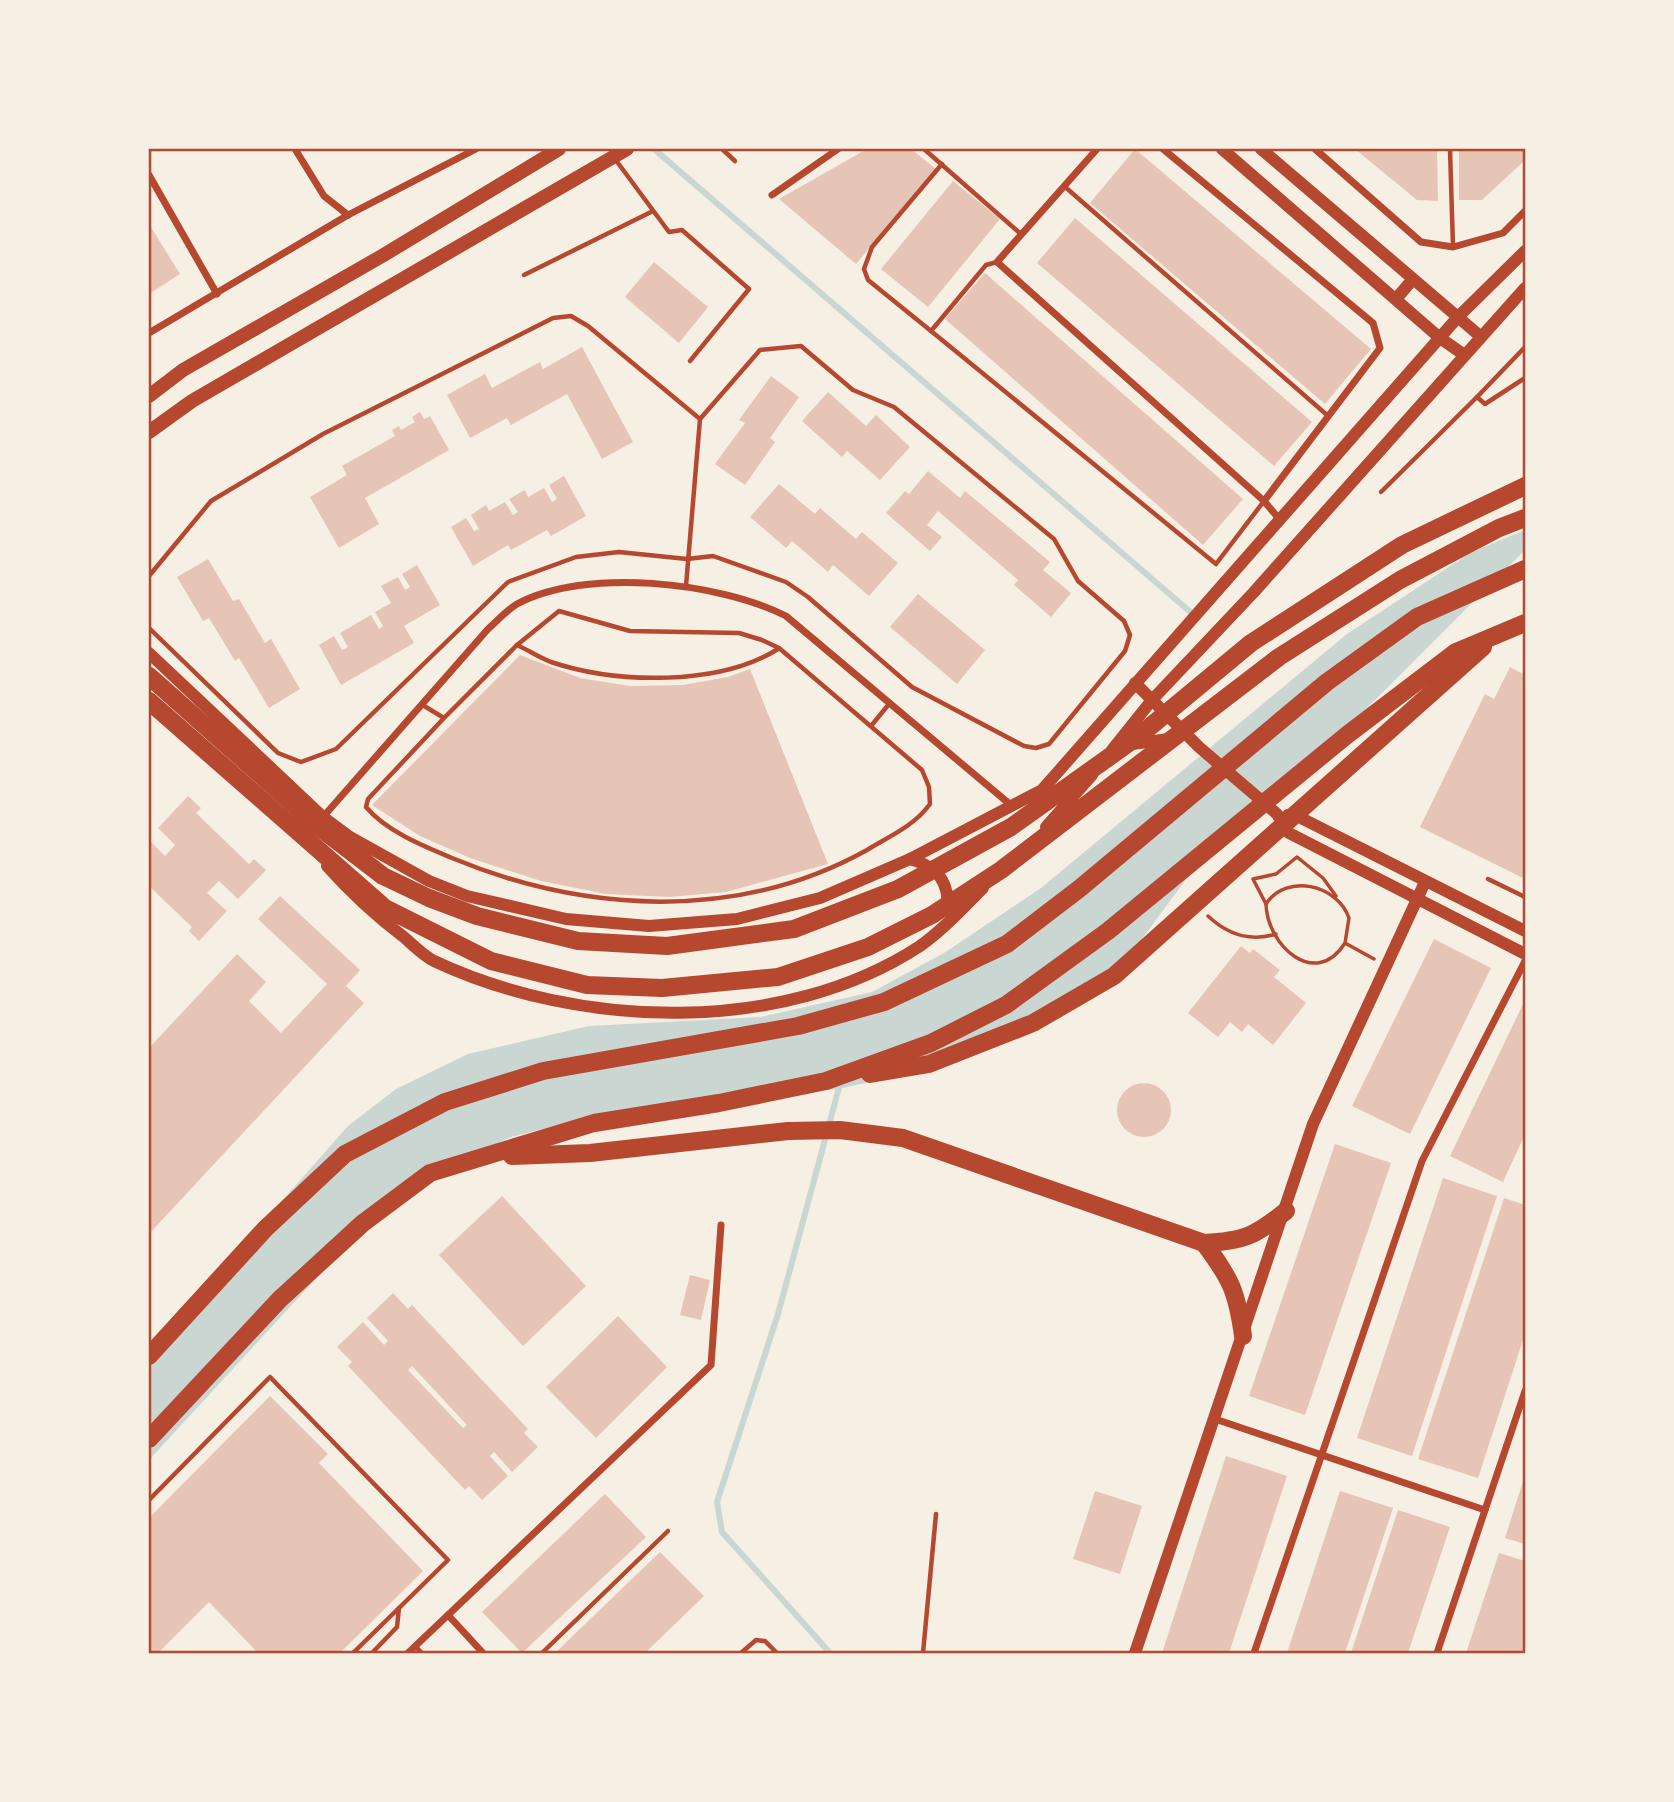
<svg xmlns="http://www.w3.org/2000/svg" width="1674" height="1802" font-family="Arial,sans-serif">
<rect width="100%" height="100%" fill="#f6efe4"/>
<!-- water -->
<path fill="#c9d6d2" d="M1525 530V550L1363 712 1187 878 1127 959 1082 992 937 1067 838 1089 615 1111 511 1137 431 1175 368 1222 149 1460V1367L206 1287 348 1126 396 1089 468 1054 589 1026 761 1017 872 992 944 953 1041 888 1347 634 1470 553Z"/>
<g fill="none" stroke-linecap="round" stroke-linejoin="round">
<!-- stream -->
<g stroke="#c9d6d2" stroke-width="6">
<path d="M654 149 1195 616"/>
<path d="M830 1653 722 1532 717 1502 778 1314 840 1084"/>
</g>
</g>
<!-- building -->
<g fill="#e6c5b7" fill-rule="evenodd">
<path d="M867 149H911L936 169 856 264 779 199Z"/>
<path d="M1135 149 1371 349 1325 404 1090 203Z"/>
<path d="M1355 149H1437L1438 201 1417 200Z"/>
<path d="M1459 149H1525V160L1482 200H1459Z"/>
<path d="M953 181 1000 219 928 307 881 269Z"/>
<path d="M1075 218 1312 422 1274 466 1037 263Z"/>
<path d="M149 224 180 274 149 294Z"/>
<path d="M654 262 708 307 679 343 625 297Z"/>
<path d="M985 273 1243 499 1203 545 945 319Z"/>
<path d="M582 347 633 442 602 459 567 394 511 425 507 418 470 438 447 395 485 374 492 388 540 362 543 369Z"/>
<path d="M771 376 799 397 770 438 775 442 745 485 715 464 745 423 739 420Z"/>
<path d="M828 392 866 426 876 415 910 447 880 480 847 451 842 457 802 421Z"/>
<path d="M420 412 424 419 430 416 449 450 365 498 379 524 339 548 310 497 347 475 342 466 395 436 392 430 399 426 401 430 415 422 412 417Z"/>
<path d="M928 471 960 498 965 491 1050 562 1043 570 1071 593 1051 617 1014 585 1018 580 938 511 927 525 942 537 930 551 886 513 905 491 909 494Z"/>
<path d="M564 476 586 516 551 536 547 530 511 550 508 545 473 566 451 527 466 518 474 531 479 529 471 515 486 505 489 511 505 502 513 515 518 512 509 499 525 490 528 497 544 488 552 502 557 499 549 485Z"/>
<path d="M779 484 815 514 820 508 856 539 862 532 898 563 869 596 833 565 828 572 792 541 786 548 750 517Z"/>
<path d="M208 559 233 601 239 599 265 643 271 639 300 689 269 708 239 658 235 661 209 618 203 621 177 577Z"/>
<path d="M417 565 440 605 404 626 414 643 341 685 319 645 334 636 342 650 348 647 340 633 371 615 379 629 383 626 375 612 391 603 381 586 398 577 405 590 410 587 402 574Z"/>
<path d="M918 594 985 650 957 684 890 627Z"/>
<path d="M520 655 580 678 630 686 683 685 728 677 750 669 828 864 726 892 669 897 606 894 541 881 470 858 420 836 372 805Z"/>
<path d="M1510 667 1525 675V879L1420 827 1485 694 1494 699Z"/>
<path d="M188 796 201 808 196 813 249 864 254 859 266 870 238 899 219 881 207 893 227 911 199 941 189 931 192 927 149 886V840L165 856 175 845 158 828Z"/>
<path d="M280 896 360 970 346 986 364 1003 149 1234V1048L237 954 266 982 249 1001 281 1033 327 984 258 919Z"/>
<path d="M1434 939 1491 968 1410 1134 1352 1106Z"/>
<path d="M1241 946 1250 953 1253 949 1280 970 1274 977 1306 1003 1273 1045 1248 1024 1242 1032 1230 1022 1218 1037 1188 1013Z"/>
<path d="M1525 1000V1134L1503 1182 1450 1156Z"/>
<circle cx="1144" cy="1110" r="27"/>
<path d="M1335 1144 1391 1163 1305 1415 1249 1396Z"/>
<path d="M1443 1178 1497 1196 1412 1456 1357 1438Z"/>
<path d="M502 1196 586 1286 523 1346 439 1255Z"/>
<path d="M1504 1198 1525 1205V1334L1478 1478 1418 1459Z"/>
<path d="M690 1275 710 1280 701 1320 680 1315Z"/>
<path d="M393 1293 408 1309 412 1305 528 1429 524 1433 538 1447 512 1472 494 1452 490 1456 508 1476 482 1500 469 1486 465 1490 348 1366 352 1362 337 1347 363 1322 384 1345 388 1341 367 1318ZM412 1366 467 1425 463 1428 408 1370Z"/>
<path d="M618 1316 667 1367 596 1438 546 1387Z"/>
<path d="M270 1396 328 1454 319 1463 423 1571 340 1653H258L209 1602 158 1653H149V1518Z"/>
<path d="M1226 1456 1287 1476 1229 1653H1162Z"/>
<path d="M1525 1475V1544L1505 1538Z"/>
<path d="M1095 1491 1142 1506 1120 1574 1073 1559Z"/>
<path d="M1340 1491 1393 1508 1345 1653H1287Z"/>
<path d="M605 1494 646 1537 522 1653 482 1612Z"/>
<path d="M1398 1510 1450 1527 1408 1653H1351Z"/>
<path d="M660 1552 704 1596 645 1653H555Z"/>
<path d="M1499 1553 1525 1561V1653H1466Z"/>
</g>
<g fill="none" stroke-linecap="round" stroke-linejoin="round">
<!-- path -->
<g stroke="#b5482f" stroke-width="3.5">
<path d="M1266 904 1253 879 1276 874 1297 857 1323 878 1336 896"/>
<path d="M1208 916C1227 934 1250 942 1276 934"/>
<path d="M1345 943C1315 990 1267 945 1266 904 1286 873 1337 884 1349 918L1345 943 1374 959"/>
</g>
<!-- service -->
<g stroke="#b5482f" stroke-width="4.5">
<path d="M722 149 735 161"/>
<path d="M924 149 1022 235"/>
<path d="M1450 149 1453 247"/>
<path d="M615 159 669 232 682 230 749 289 690 361"/>
<path d="M1064 186 1327 415"/>
<path d="M997 262 986 265 931 331 1216 564 1264 501"/>
<path d="M524 275 651 212"/>
<path d="M931 331 868 280 864 269 872 247 942 164"/>
<path d="M1477 397 1525 347"/>
<path d="M1381 492 1477 397 1485 404 1525 378"/>
<path d="M149 576 211 501 323 434 553 318 571 316 588 326 700 419"/>
<path d="M149 628 278 753 301 762 336 749 508 582 576 557 619 552 687 559 713 556 786 582 808 597 912 687 1024 746 1036 748 1049 744 1125 651 1130 635 1124 621 1078 581 1054 539 894 407 853 390 801 346 760 350 700 419 686 586"/>
<path d="M517 645C528 650 540 658 551 662 617 684 719 686 778 649"/>
<path d="M421 704 444 718 517 645 559 611 630 631 739 633 762 640 779 648 922 770 929 787 930 804C914 826 890 836 867 850 738 922 584 913 452 858 423 846 386 831 366 807L368 799 444 718"/>
<path d="M871 726 889 704"/>
<path d="M1488 879 1525 897"/>
<path d="M149 1500 270 1377 448 1560 353 1653"/>
<path d="M416 1647 422 1653"/>
<path d="M372 1653 397 1627 399 1608"/>
<path d="M542 1653 668 1531"/>
<path d="M741 1653 756 1640 765 1641 777 1653"/>
<path d="M923 1653 936 1514"/>
</g>
<!-- minor -->
<g stroke="#b5482f" stroke-width="7">
<path d="M295 149 324 196 348 215"/>
<path d="M1097 149 997 262 1264 501 1280 520"/>
<path d="M1163 149 1373 323 1380 348 1264 501"/>
<path d="M1315 149 1421 242 1453 247 1503 233 1525 211"/>
<path d="M149 175 217 294"/>
<path d="M772 195 838 149"/>
<path d="M149 333 348 215 476 149"/>
<path d="M323 817 488 629C497 621 507 610 517 604 585 567 719 582 786 616L1012 806"/>
<path d="M1215 1419 1485 1510"/>
<path d="M448 1615 483 1653"/>
<path d="M408 1653 711 1365 721 1225"/>
<path d="M1254 1653 1422 1161 1525 961"/>
<path d="M1437 1653 1525 1391"/>
</g>
<!-- tertiary -->
<g stroke="#b5482f" stroke-width="12">
<path d="M1222 149 1440 338 1463 354"/>
<path d="M1261 149 1480 336"/>
<path d="M1396 299 1413 279"/>
<path d="M149 653 323 817 350 837 429 881 467 896 566 919 649 926 737 919 820 898 910 859 1042 790 1458 317 1525 251"/>
<path d="M1135 683 1199 747 1277 814 1289 833 1525 954"/>
<path d="M1132 744 1176 738"/>
<path d="M1112 750 1152 700 1254 592 1525 288"/>
<path d="M1288 815 1297 816 1525 931"/>
<path d="M1046 827 1092 775"/>
<path d="M910 859C938 867 949 881 948 911"/>
<path d="M327 866C351 893 376 916 405 938 414 946 424 956 434 961 579 1029 783 1036 920 946 943 930 963 908 983 888"/>
<path d="M1135 1653 1313 1124 1425 882"/>
</g>
<!-- secondary -->
<g stroke="#b5482f" stroke-width="14">
<path d="M149 396 183 370 382 256 559 149"/>
<path d="M149 432 192 401 627 149"/>
</g>
<!-- motorway -->
<g stroke="#b5482f" stroke-width="18">
<path d="M149 676 319 827 383 876 429 898 477 916 578 941 667 946 794 929 898 889 1011 827 1140 735 1251 643 1402 545 1525 486"/>
<path d="M149 701 385 908 491 961 587 985 662 988 778 977 868 947 932 915 1001 870 1279 657 1400 580 1499 528 1525 518"/>
<path d="M870 1074 929 1064 1033 1023 1114 976 1483 647"/>
<path d="M512 1156 590 1153 788 1131 840 1130 903 1138 1204 1243C1244 1241 1255 1236 1286 1211"/>
<path d="M1204 1243C1231 1279 1237 1292 1243 1336"/>
<path d="M149 1356 265 1229 345 1154 445 1102 543 1071 798 1026 884 1002 1007 944 1079 889 1327 682 1417 617 1525 569"/>
<path d="M149 1439 280 1299 363 1223 430 1173 594 1123 719 1103 826 1081 931 1043 1006 1005 1108 931 1347 735 1456 652 1525 623"/>
</g>
</g>
<!-- border -->
<rect width="1674" height="1802" fill="none" stroke="#f6efe4" stroke-width="301"/>
<rect x="150" y="150" width="1374" height="1502" fill="none" stroke="#b5482f" stroke-width="2.5"/>
</svg>
